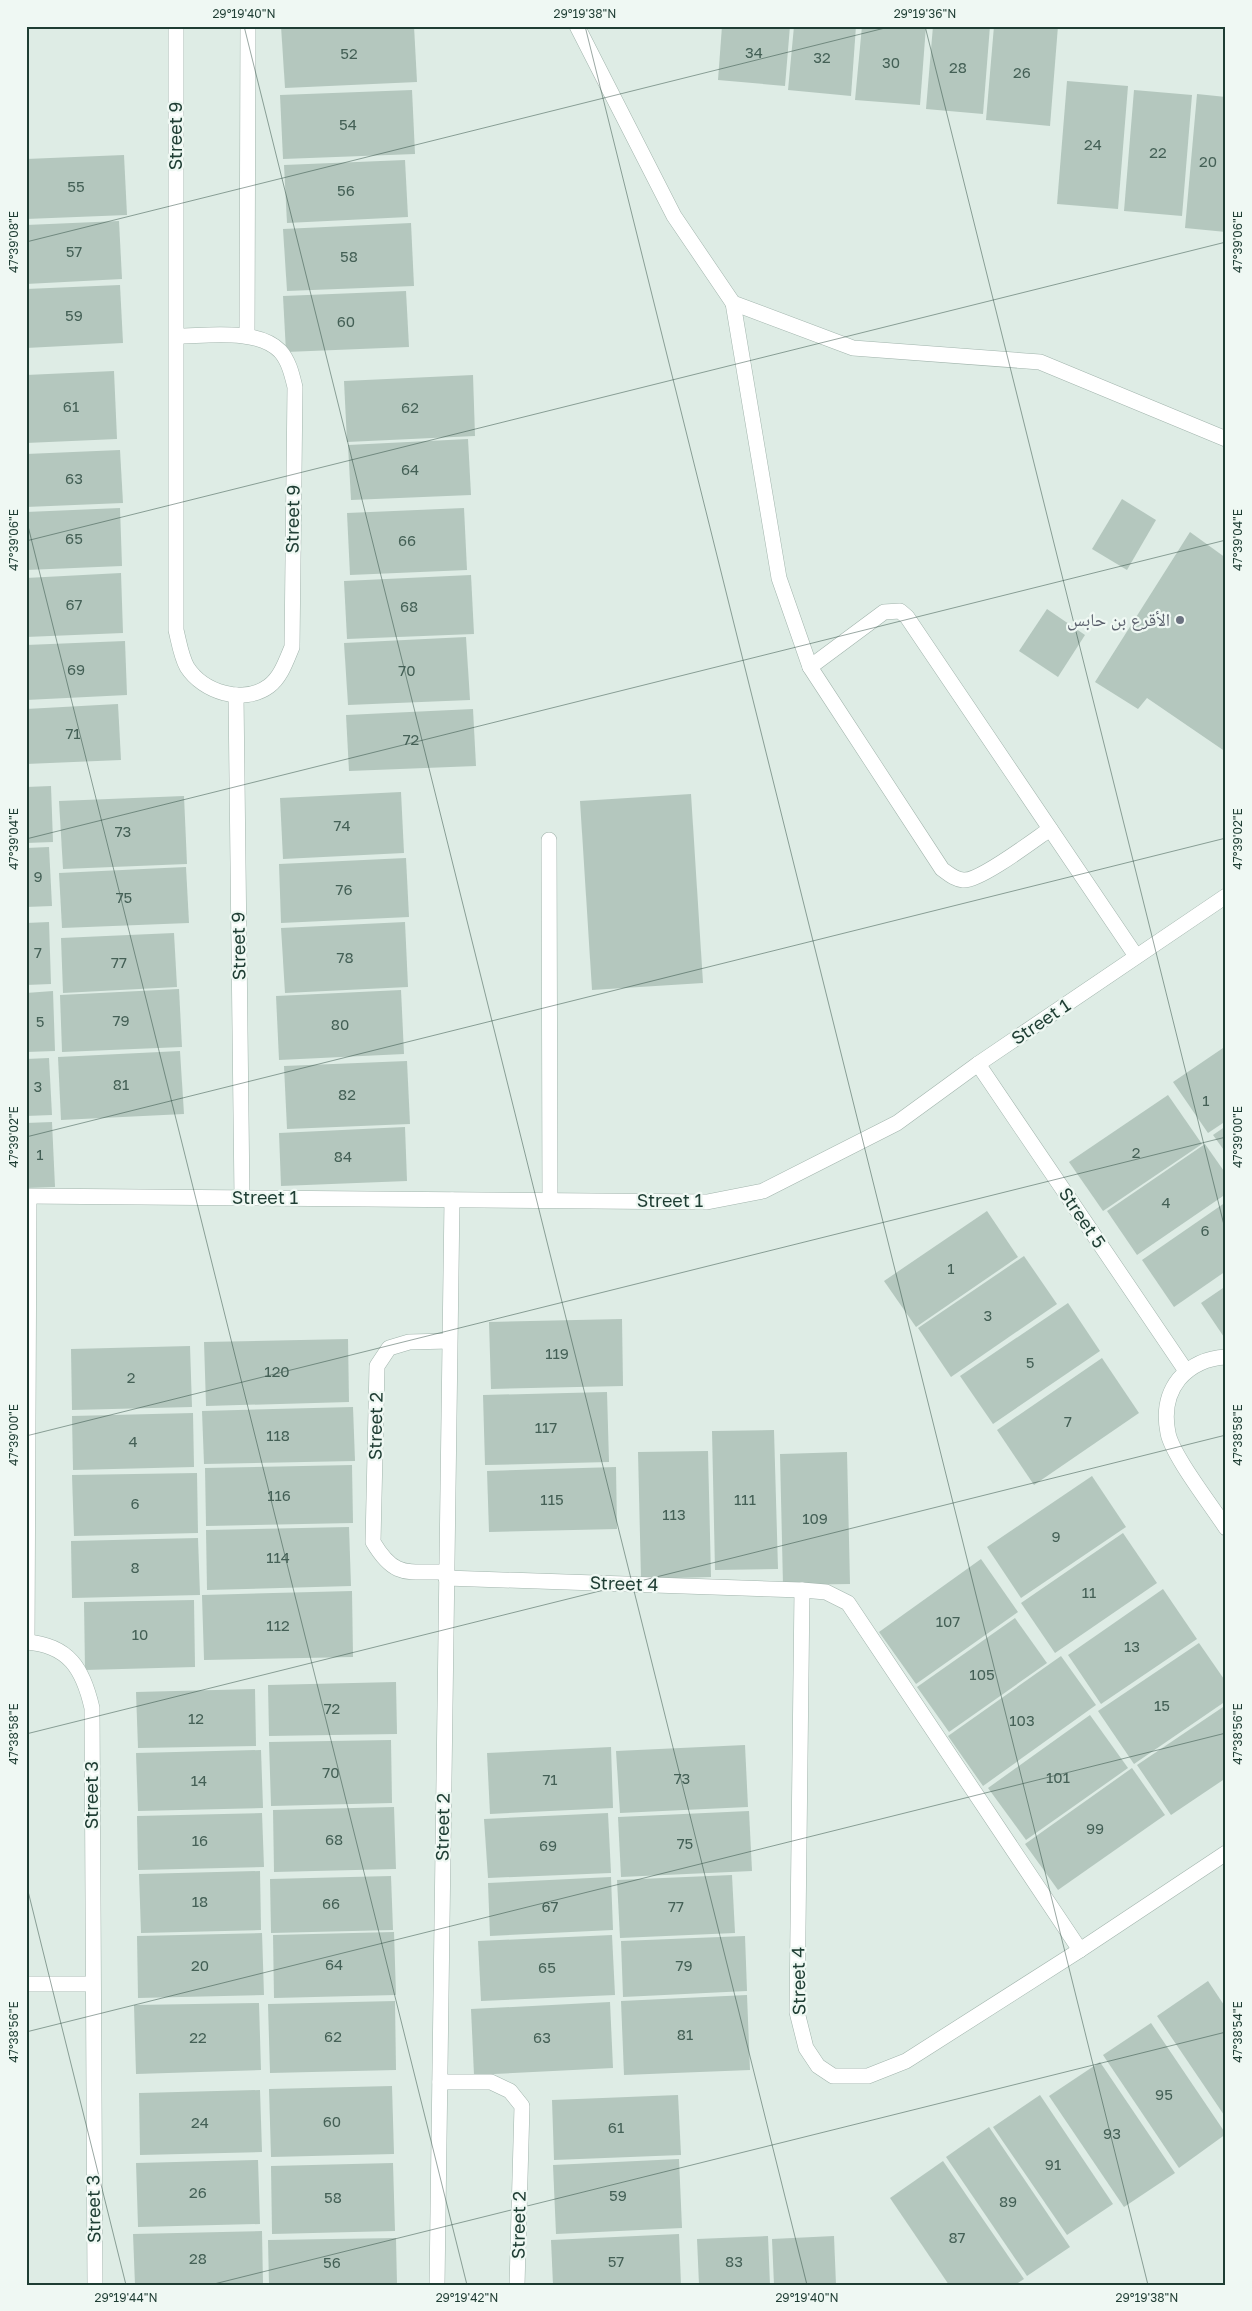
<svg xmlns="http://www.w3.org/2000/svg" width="1252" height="2311" font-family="'Golos Text','Noto Naskh Arabic',sans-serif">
<rect width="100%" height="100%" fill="#deece5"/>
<!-- building -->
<g fill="#b4c7be">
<path d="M281 26H414L417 82 285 88Z"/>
<path d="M722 26H790L785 86 718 80Z"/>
<path d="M794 26H856L851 96 788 90Z"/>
<path d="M862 26H926L920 105 855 100Z"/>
<path d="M933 26H990L983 114 926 109Z"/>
<path d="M994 26H1058L1050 126 986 120Z"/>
<path d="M1067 81 1128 86 1118 209 1057 204Z"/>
<path d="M412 90 415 154 283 159 280 95Z"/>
<path d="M1134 90 1192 95 1182 216 1124 211Z"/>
<path d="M1197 94 1226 97V232L1185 228Z"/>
<path d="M124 155 127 215 26 219V159Z"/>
<path d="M405 160 408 217 287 223 284 165Z"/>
<path d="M119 221 122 279 26 284V225Z"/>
<path d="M411 223 414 286 287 291 283 229Z"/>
<path d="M120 285 123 343 26 348V289Z"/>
<path d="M406 291 409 347 286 352 283 296Z"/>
<path d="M114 371 117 439 26 443V375Z"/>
<path d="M473 375 475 436 347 442 344 381Z"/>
<path d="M468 439 471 495 351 500 348 445Z"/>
<path d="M120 450 123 503 26 507V454Z"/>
<path d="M1122 499 1156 520 1127 570 1092 549Z"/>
<path d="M120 508 122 566 26 570V512Z"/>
<path d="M464 508 467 570 350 575 347 513Z"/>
<path d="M1190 532 1226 558V752L1147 698 1138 709 1095 682Z"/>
<path d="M121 573 123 633 26 637V578Z"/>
<path d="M471 575 474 634 347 639 344 581Z"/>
<path d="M1047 609 1085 635 1058 677 1019 651Z"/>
<path d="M466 637 470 700 348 705 344 643Z"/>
<path d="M125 641 127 695 26 700V645Z"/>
<path d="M118 704 121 760 26 764V709Z"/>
<path d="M473 709 476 766 349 771 346 715Z"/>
<path d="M51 786 53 842 26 843V787Z"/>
<path d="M401 792 404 853 283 859 280 798Z"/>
<path d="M691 794 703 983 592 990 580 801Z"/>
<path d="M184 796 187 864 63 869 59 801Z"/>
<path d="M49 847 52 906 26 907V848Z"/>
<path d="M406 858 409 917 281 923 279 864Z"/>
<path d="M186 867 189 923 62 928 59 873Z"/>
<path d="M49 922 51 984 26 985V923Z"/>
<path d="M405 922 408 987 285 993 281 928Z"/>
<path d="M174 933 177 987 63 993 61 938Z"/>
<path d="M179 989 182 1047 62 1052 60 995Z"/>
<path d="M401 990 404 1054 279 1060 276 996Z"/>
<path d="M53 991 55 1051 26 1052V993Z"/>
<path d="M1226 1046V1121L1208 1133 1173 1082Z"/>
<path d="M180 1051 184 1114 61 1120 58 1057Z"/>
<path d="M49 1058 52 1115 26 1116V1059Z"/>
<path d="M407 1061 410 1124 287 1129 284 1066Z"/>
<path d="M1168 1095 1202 1144 1103 1211 1069 1162Z"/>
<path d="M52 1122 55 1187 26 1188V1123Z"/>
<path d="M1226 1126V1153L1213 1135Z"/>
<path d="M405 1127 407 1181 281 1186 279 1133Z"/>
<path d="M1205 1144 1226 1174V1194L1137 1255 1107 1211Z"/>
<path d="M1226 1202V1271L1174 1307 1142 1260Z"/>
<path d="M987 1211 1018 1257 916 1327 884 1281Z"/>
<path d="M1024 1256 1057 1304 951 1377 918 1328Z"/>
<path d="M1226 1286V1340L1201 1303Z"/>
<path d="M1068 1303 1100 1351 993 1424 960 1376Z"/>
<path d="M622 1319 623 1386 491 1389 489 1322Z"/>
<path d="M348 1339 349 1402 206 1406 204 1342Z"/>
<path d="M190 1346 192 1407 72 1410 71 1349Z"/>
<path d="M1102 1358 1139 1413 1034 1485 997 1430Z"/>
<path d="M607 1392 609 1462 485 1465 483 1395Z"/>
<path d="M353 1407 355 1461 204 1464 202 1411Z"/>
<path d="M193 1413 194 1467 73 1470 72 1416Z"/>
<path d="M774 1430 778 1569 715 1570 712 1431Z"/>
<path d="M708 1451 711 1577 641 1579 638 1452Z"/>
<path d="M847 1452 850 1584 783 1585 780 1454Z"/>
<path d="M352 1465 353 1523 206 1526 205 1468Z"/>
<path d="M616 1467 617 1529 489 1532 487 1471Z"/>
<path d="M197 1473 198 1533 74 1536 72 1475Z"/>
<path d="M1092 1476 1126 1527 1021 1598 987 1547Z"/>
<path d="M349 1527 351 1586 207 1590 206 1530Z"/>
<path d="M1123 1533 1157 1583 1055 1653 1021 1603Z"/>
<path d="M198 1538 200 1595 72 1598 71 1541Z"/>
<path d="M981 1559 1018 1612 916 1684 879 1632Z"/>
<path d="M1163 1589 1197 1639 1101 1704 1068 1655Z"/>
<path d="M352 1591 353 1657 204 1660 202 1595Z"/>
<path d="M194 1600 195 1667 85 1670 84 1602Z"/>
<path d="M1015 1618 1047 1663 949 1732 917 1687Z"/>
<path d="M1199 1643 1226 1682V1701L1134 1764 1098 1711Z"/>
<path d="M1061 1656 1096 1705 983 1786 948 1736Z"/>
<path d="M396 1682 397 1734 269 1736 268 1685Z"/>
<path d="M255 1689 256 1746 138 1748 136 1692Z"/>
<path d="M1226 1705V1778L1171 1815 1137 1765Z"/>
<path d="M1090 1715 1128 1768 1026 1840 988 1788Z"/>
<path d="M391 1740 392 1803 271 1806 269 1742Z"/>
<path d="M745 1745 748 1807 620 1813 616 1751Z"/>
<path d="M611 1747 613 1808 490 1814 487 1753Z"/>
<path d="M261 1750 263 1808 138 1811 136 1753Z"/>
<path d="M1132 1768 1165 1815 1058 1890 1025 1844Z"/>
<path d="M394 1807 396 1869 274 1872 273 1810Z"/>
<path d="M749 1811 752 1871 621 1877 618 1817Z"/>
<path d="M262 1813 264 1867 138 1870 137 1816Z"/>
<path d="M608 1813 611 1873 488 1878 484 1819Z"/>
<path d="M260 1871 261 1930 141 1933 139 1874Z"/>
<path d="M732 1875 735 1933 620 1938 617 1880Z"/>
<path d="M391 1876 393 1930 271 1933 270 1879Z"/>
<path d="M611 1877 613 1930 490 1936 488 1883Z"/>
<path d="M394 1932 396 1995 274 1998 273 1935Z"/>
<path d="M262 1933 264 1995 138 1998 137 1936Z"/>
<path d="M612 1935 615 1995 481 2001 478 1941Z"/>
<path d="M745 1936 747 1991 623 1997 621 1941Z"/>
<path d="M1208 1981 1226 2008V2118L1157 2016Z"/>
<path d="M747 1995 750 2070 624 2075 621 2001Z"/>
<path d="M395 2001 396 2070 270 2073 268 2004Z"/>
<path d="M610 2002 613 2068 474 2075 471 2009Z"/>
<path d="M259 2003 261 2070 136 2074 134 2005Z"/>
<path d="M1151 2023 1226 2134 1179 2168 1103 2055Z"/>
<path d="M1100 2062 1175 2173 1124 2207 1049 2096Z"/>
<path d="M392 2086 394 2154 271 2157 269 2089Z"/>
<path d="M260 2090 262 2152 140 2155 139 2093Z"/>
<path d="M678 2095 681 2155 554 2160 552 2100Z"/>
<path d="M1040 2095 1113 2204 1067 2235 993 2127Z"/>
<path d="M989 2127 1070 2247 1027 2276 946 2157Z"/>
<path d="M679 2159 682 2228 556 2234 553 2165Z"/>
<path d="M258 2160 260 2224 138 2227 136 2163Z"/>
<path d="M943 2161 1024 2279 1015 2285H949L890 2198Z"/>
<path d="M393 2163 395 2231 272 2234 271 2166Z"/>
<path d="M262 2231 263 2285H135L133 2234Z"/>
<path d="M679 2234 681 2285H553L551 2240Z"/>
<path d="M768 2236 770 2285H699L697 2239Z"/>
<path d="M834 2236 836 2285H774L772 2239Z"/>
<path d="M396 2238 397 2285H269L268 2240Z"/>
</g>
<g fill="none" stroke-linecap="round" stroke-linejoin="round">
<!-- lane casing -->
<g stroke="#a1b4ac" stroke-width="16">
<g id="lane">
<path d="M733 303 779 578 810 667 942 869C949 874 954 879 963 880 979 882 1034 840 1050 829"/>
<path d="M810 667 884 612 900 611 907 617 1136 956"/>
</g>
</g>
<!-- street casing -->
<g stroke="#a1b4ac" stroke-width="16">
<g id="street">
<path d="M577 26 674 216 733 303 853 348 1040 362 1226 439"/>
<path d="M176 336C207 336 257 328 280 351 289 361 292 375 295 387L292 647C286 661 281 677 269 686 243 705 203 692 187 667 181 656 179 642 176 630V26"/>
<path d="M247 336 248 26"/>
<path d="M236 695 242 1198"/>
<path d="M549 840 550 1200"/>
<path d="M978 1064 1186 1371"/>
<path d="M26 1196 707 1202 763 1191 897 1123 978 1064 1226 896"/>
<path d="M1226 1357C1207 1358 1192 1364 1179 1379 1167 1394 1164 1413 1168 1433 1172 1455 1212 1506 1226 1528"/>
<path d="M446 1572C407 1571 395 1579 373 1542L377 1366 389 1348 409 1342 449 1341"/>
<path d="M446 1578 802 1590 826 1592 848 1603 1080 1950"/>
<path d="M802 1590 797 2012 806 2048 818 2066 833 2076H868L906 2061 1080 1950 1226 1853"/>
<path d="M26 1642C69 1645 83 1669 92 1708L95 2285"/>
<path d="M27 1642 29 1197"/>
<path d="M26 1984H92"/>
<path d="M440 2082H491L510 2091 522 2106 517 2285"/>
<path d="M437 2285 452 1200"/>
</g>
</g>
<!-- lane -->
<use href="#lane" stroke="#fff" stroke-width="15"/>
<!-- street -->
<use href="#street" stroke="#fff" stroke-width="15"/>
</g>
<!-- ticks -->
<path fill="none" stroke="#1e3d33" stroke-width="1" stroke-opacity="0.45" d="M244 26 807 2285M585 26 1148 2285M925 26 1226 1233M26 242 893 26M26 518 467 2285M26 541 1226 242M26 839 1226 540M26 1137 1226 838M26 1436 1226 1137M26 1734 1226 1435M26 1883 126 2285M26 2032 1226 1733M210 2285 1226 2032"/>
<!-- markers -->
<circle fill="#6b7280" stroke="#eff8f3" stroke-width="2" cx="1180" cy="620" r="5"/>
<g text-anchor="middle" stroke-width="4.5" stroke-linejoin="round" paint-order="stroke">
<!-- number labels -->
<g font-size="15" fill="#446056">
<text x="754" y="58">34</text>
<text x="349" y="59">52</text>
<text x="822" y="63">32</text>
<text x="891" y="68">30</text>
<text x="958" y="73">28</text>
<text x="1022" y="78">26</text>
<text x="348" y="130">54</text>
<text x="1093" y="150">24</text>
<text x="1158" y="158">22</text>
<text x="1208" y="167">20</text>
<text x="76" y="192">55</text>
<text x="346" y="196">56</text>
<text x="74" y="257">57</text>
<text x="349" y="262">58</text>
<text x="74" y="321">59</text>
<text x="346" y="327">60</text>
<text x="71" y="412">61</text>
<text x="410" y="413">62</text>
<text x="410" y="475">64</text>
<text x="74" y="484">63</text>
<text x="74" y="544">65</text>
<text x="407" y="546">66</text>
<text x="74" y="610">67</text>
<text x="409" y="612">68</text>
<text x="76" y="675">69</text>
<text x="407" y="676">70</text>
<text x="73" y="739">71</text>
<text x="411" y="745">72</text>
<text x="342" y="831">74</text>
<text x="123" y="837">73</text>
<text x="38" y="882">9</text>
<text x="344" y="895">76</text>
<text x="124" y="903">75</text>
<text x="38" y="958">7</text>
<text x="345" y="963">78</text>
<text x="119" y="968">77</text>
<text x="121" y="1026">79</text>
<text x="40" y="1027">5</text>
<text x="340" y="1030">80</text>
<text x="121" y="1090">81</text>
<text x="38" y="1092">3</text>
<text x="347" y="1100">82</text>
<text x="1206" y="1106">1</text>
<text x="1136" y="1158">2</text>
<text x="40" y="1160">1</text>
<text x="343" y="1162">84</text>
<text x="1166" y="1208">4</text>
<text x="1205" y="1236">6</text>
<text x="951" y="1274">1</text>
<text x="988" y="1321">3</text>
<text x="557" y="1359">119</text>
<text x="1030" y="1368">5</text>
<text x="277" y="1377">120</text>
<text x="131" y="1383">2</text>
<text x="1068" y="1427">7</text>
<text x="546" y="1433">117</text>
<text x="278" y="1441">118</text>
<text x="133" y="1447">4</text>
<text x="279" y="1501">116</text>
<text x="552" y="1505">115</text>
<text x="745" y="1505">111</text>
<text x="135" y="1509">6</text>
<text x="674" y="1520">113</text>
<text x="815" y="1524">109</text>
<text x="1056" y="1542">9</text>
<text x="278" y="1563">114</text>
<text x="135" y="1573">8</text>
<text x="1089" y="1598">11</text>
<text x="948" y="1627">107</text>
<text x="278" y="1631">112</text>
<text x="140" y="1640">10</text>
<text x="1132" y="1652">13</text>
<text x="982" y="1680">105</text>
<text x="1162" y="1711">15</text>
<text x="332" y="1714">72</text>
<text x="196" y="1724">12</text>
<text x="1022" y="1726">103</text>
<text x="331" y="1778">70</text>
<text x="1058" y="1783">101</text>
<text x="682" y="1784">73</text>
<text x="550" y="1785">71</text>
<text x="199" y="1786">14</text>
<text x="1095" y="1834">99</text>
<text x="334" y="1845">68</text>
<text x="200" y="1846">16</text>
<text x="685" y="1849">75</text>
<text x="548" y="1851">69</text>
<text x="200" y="1907">18</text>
<text x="331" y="1909">66</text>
<text x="550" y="1912">67</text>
<text x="676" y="1912">77</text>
<text x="334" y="1970">64</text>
<text x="200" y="1971">20</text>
<text x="684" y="1971">79</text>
<text x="547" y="1973">65</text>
<text x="685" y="2040">81</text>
<text x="333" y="2042">62</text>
<text x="198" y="2043">22</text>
<text x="542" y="2043">63</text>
<text x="1164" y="2100">95</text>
<text x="332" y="2127">60</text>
<text x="200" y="2128">24</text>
<text x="616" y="2133">61</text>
<text x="1112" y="2139">93</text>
<text x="1053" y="2170">91</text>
<text x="198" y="2198">26</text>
<text x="618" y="2201">59</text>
<text x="333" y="2203">58</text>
<text x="1008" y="2207">89</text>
<text x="957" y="2243">87</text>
<text x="198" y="2264">28</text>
<text x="616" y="2267">57</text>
<text x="734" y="2267">83</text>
<text x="332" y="2268">56</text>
</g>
<!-- street labels -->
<g font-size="18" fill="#1e3d33" stroke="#eff8f3">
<text transform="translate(176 136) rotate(-90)" y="6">Street 9</text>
<text transform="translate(293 519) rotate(-89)" y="6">Street 9</text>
<text transform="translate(239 946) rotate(-91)" y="6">Street 9</text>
<text transform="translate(1041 1022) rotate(-34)" y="6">Street 1</text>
<text x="265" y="1204">Street 1</text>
<text x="670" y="1207">Street 1</text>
<text transform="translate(1082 1218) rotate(56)" y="6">Street 5</text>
<text transform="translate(376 1426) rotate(-89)" y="6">Street 2</text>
<text transform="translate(624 1584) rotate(2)" y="6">Street 4</text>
<text transform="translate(92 1795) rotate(-90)" y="6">Street 3</text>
<text transform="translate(443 1827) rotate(-89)" y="6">Street 2</text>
<text transform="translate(799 1981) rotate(-91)" y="6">Street 4</text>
<text transform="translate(94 2209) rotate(-91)" y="6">Street 3</text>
<text transform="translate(519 2225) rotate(-89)" y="6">Street 2</text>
</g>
<!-- worship labels -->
<g font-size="18" fill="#5b616d" stroke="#eff8f3" text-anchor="end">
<text x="1170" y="626">الأقرع بن حابس</text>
</g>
</g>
<!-- border -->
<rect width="1252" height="2311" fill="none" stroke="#eff8f3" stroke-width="55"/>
<rect x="28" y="28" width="1196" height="2256" fill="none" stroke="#1e3d33" stroke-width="2"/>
<g font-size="12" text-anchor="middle" fill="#1e3d33">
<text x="244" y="18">29°19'40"N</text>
<text x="585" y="18">29°19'38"N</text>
<text x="925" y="18">29°19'36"N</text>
<text transform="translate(1238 242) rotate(-90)" y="4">47°39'06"E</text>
<text transform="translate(14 242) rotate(-90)" y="4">47°39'08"E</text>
<text transform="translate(1238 540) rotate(-90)" y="4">47°39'04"E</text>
<text transform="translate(14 540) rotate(-90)" y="4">47°39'06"E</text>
<text transform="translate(1238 839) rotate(-90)" y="4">47°39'02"E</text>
<text transform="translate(14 839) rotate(-90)" y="4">47°39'04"E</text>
<text transform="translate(1238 1137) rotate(-90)" y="4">47°39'00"E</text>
<text transform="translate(14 1137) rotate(-90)" y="4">47°39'02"E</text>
<text transform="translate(1238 1435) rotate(-90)" y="4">47°38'58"E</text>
<text transform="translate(14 1435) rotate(-90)" y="4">47°39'00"E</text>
<text transform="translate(1238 1734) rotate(-90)" y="4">47°38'56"E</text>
<text transform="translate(14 1734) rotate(-90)" y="4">47°38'58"E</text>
<text transform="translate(1238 2032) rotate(-90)" y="4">47°38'54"E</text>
<text transform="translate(14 2032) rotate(-90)" y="4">47°38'56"E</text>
<text x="126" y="2302">29°19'44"N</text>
<text x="467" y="2302">29°19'42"N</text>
<text x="807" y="2302">29°19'40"N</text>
<text x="1147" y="2302">29°19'38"N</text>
</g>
</svg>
